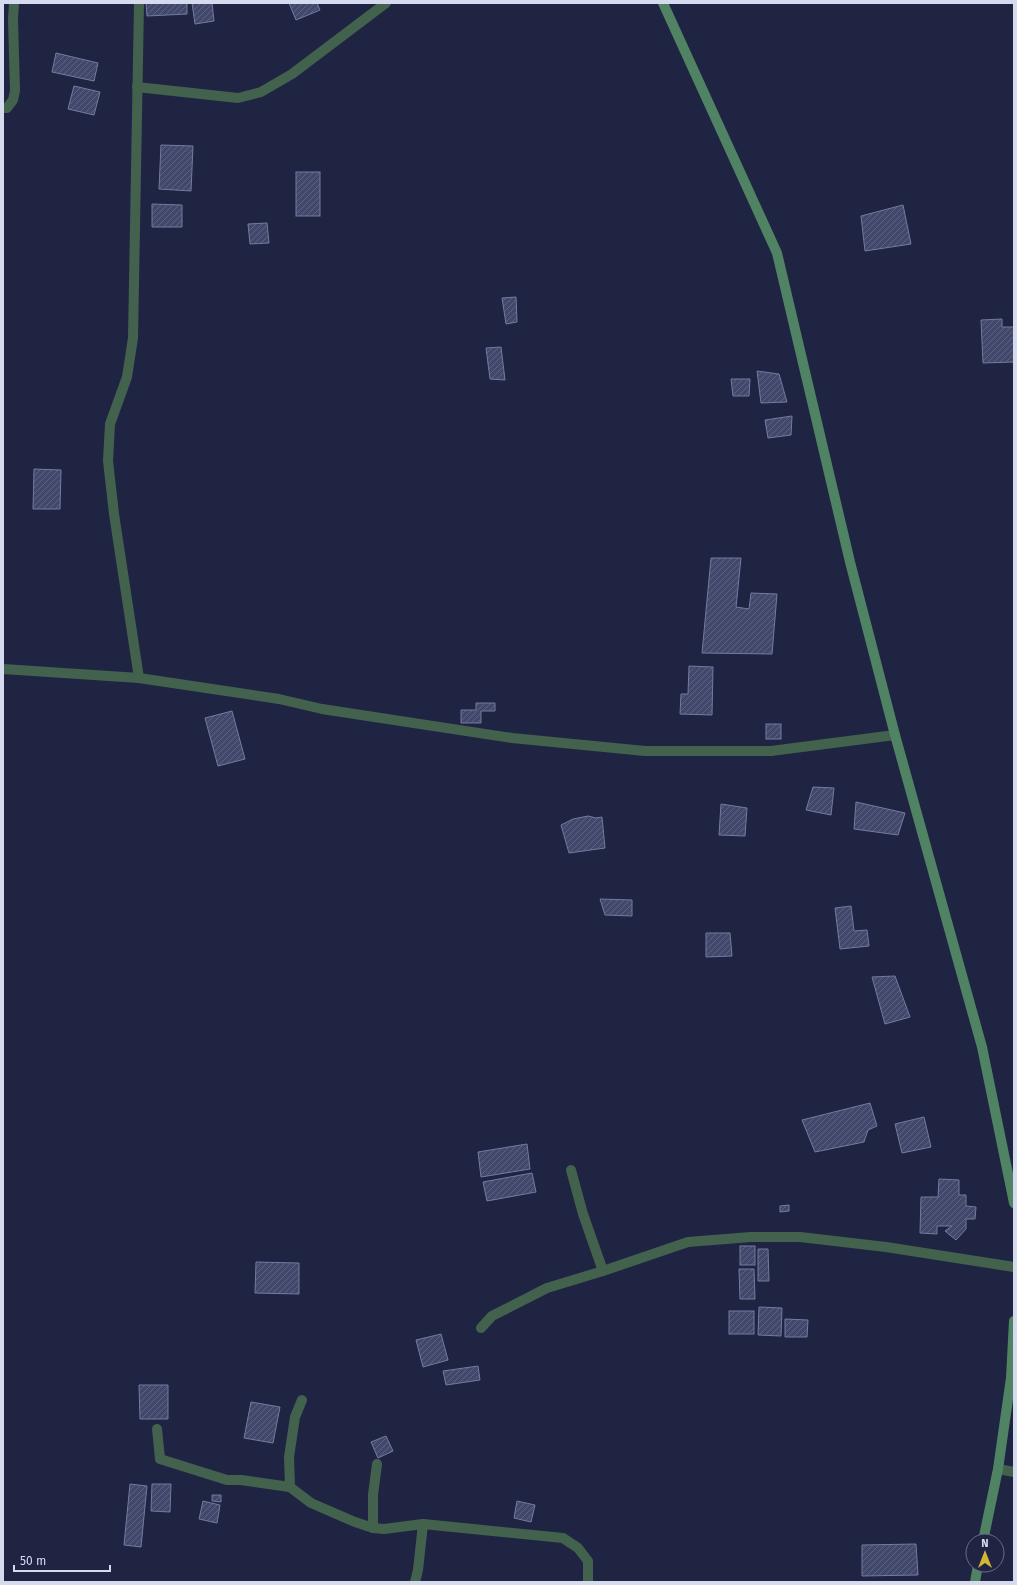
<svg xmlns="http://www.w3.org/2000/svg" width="1017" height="1585" font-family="'Fira Sans',sans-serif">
<defs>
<pattern id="building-hatch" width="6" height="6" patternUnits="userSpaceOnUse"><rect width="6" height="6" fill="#42486b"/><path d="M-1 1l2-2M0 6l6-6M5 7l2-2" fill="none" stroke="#5d6280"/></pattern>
</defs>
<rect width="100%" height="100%" fill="#202443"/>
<!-- building -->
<g fill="url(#building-hatch)" stroke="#747ba1">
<path d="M146 3H187V14L147 16Z"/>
<path d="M192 3H212L214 21 195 24Z"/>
<path d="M289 3H317L320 10 296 20Z"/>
<path d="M56 53 98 63 94 81 52 72Z"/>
<path d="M74 86 100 92 94 115 68 109Z"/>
<path d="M161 145 193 146 191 191 159 189Z"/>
<rect x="296" y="172" width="24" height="44"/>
<path d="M152 204 182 205V227H152Z"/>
<path d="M903 205 911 244 865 251 861 216Z"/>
<path d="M267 223 269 243 250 244 248 224Z"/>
<path d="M516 297 517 322 506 324 502 298Z"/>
<path d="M1002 319V327H1014V362L983 363 981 320Z"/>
<path d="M501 347 505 380 490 379 486 348Z"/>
<path d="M757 371 779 374 787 402 761 403Z"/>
<path d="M731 379H750L749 396H733Z"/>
<path d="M792 416 791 435 768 438 765 420Z"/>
<path d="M34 469 61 470 60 509H33Z"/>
<path d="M711 558H741L736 607 749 609 751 593 777 594 772 654 702 653Z"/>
<path d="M689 666 713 667 712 715 680 714 681 694H688Z"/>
<path d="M476 703H495V711H481V723H461V710H476Z"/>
<path d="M232 711 245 759 218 766 205 718Z"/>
<rect x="766" y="724" width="15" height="15"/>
<path d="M813 787 834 788 831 815 806 810Z"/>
<path d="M856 802 905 813 898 835 854 829Z"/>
<path d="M721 804 747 808 745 836 719 835Z"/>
<path d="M588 816 596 818 602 817 605 848 569 853 561 825 573 819Z"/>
<path d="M600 899 632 900V916L605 915Z"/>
<path d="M851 906 854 931 867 930 869 946 840 949 835 908Z"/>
<path d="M706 933H730L732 956 706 957Z"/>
<path d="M895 976 910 1017 885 1024 872 977Z"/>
<path d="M870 1103 877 1126 868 1130 864 1142 815 1152 802 1120Z"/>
<path d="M924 1117 931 1147 902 1153 895 1124Z"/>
<path d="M527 1144 530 1169 481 1177 478 1152Z"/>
<path d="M532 1173 536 1192 487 1201 483 1182Z"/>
<path d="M939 1179 959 1180V1195H966V1206L976 1207 975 1219H966V1229L956 1240 945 1231 952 1226H937V1234L920 1233 921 1197H938Z"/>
<path d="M789 1205V1211L780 1212V1206Z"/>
<rect x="740" y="1246" width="15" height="19"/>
<path d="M758 1249H768L769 1281H758Z"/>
<path d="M256 1262 299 1263V1294L255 1293Z"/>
<path d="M739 1269H754L755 1299H740Z"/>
<path d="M759 1307 782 1308 781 1336 758 1335Z"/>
<rect x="729" y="1311" width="25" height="23"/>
<path d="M785 1319 808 1320 807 1337H785Z"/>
<path d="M441 1334 448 1360 423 1367 416 1340Z"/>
<path d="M478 1366 480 1380 446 1385 443 1371Z"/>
<path d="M139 1385H168V1419H140Z"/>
<path d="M251 1402 280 1407 273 1443 244 1438Z"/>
<path d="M386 1436 393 1451 378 1458 371 1442Z"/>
<path d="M130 1484 147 1486 141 1547 124 1545Z"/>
<path d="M152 1484H171L170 1512 151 1511Z"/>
<path d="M212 1495H221V1502L212 1501Z"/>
<path d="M203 1501 220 1505 217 1523 199 1519Z"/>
<path d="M517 1501 535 1505 531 1522 514 1518Z"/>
<path d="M916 1544 918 1575 862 1576V1545Z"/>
</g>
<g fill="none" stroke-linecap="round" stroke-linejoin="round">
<!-- street -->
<g stroke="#43624e" stroke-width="10">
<path d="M139 3 133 338 127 377 110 424 108 461 114 514 139 678"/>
<path d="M137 87 238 98 261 92 292 74 386 3"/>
<path d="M3 108H7L13 100 15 91 13 19 14 3"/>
<path d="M3 669 139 678 279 699 322 709 512 738 645 751H771L895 735"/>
<path d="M571 1170 583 1214 603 1271 688 1242 751 1237H800L886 1247 1014 1267"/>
<path d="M481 1328 492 1316 547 1288 603 1271"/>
<path d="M302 1400 295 1417 289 1457 290 1487 311 1503 355 1522 373 1528"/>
<path d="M157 1429 160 1459 227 1480H241L290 1487"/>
<path d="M377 1464 373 1495V1528L384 1529 423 1524 418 1570 415 1582"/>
<path d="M998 1469 1014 1472"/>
<path d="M423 1524 563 1538 578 1548 588 1561V1582"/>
</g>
<!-- secondary -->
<g stroke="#508363" stroke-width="10">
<path d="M663 3 777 253 850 562 895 735 982 1047 1014 1203"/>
<path d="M983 1541 998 1469 1011 1378 1014 1321"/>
<path d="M975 1582 978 1565"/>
</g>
</g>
<!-- border -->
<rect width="1017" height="1585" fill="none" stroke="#d6daef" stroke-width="8"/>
<!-- north arrow -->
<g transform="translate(985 1553)"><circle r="19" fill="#202443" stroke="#696d88"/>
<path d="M0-3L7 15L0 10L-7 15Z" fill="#d3b635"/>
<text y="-6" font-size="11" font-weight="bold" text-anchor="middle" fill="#d6daef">N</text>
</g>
<!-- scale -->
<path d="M14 1565v6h96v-6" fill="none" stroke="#d6daef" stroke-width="2"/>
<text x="20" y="1565" font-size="12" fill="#d6daef" stroke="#202443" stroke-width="3" paint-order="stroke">50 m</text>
</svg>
